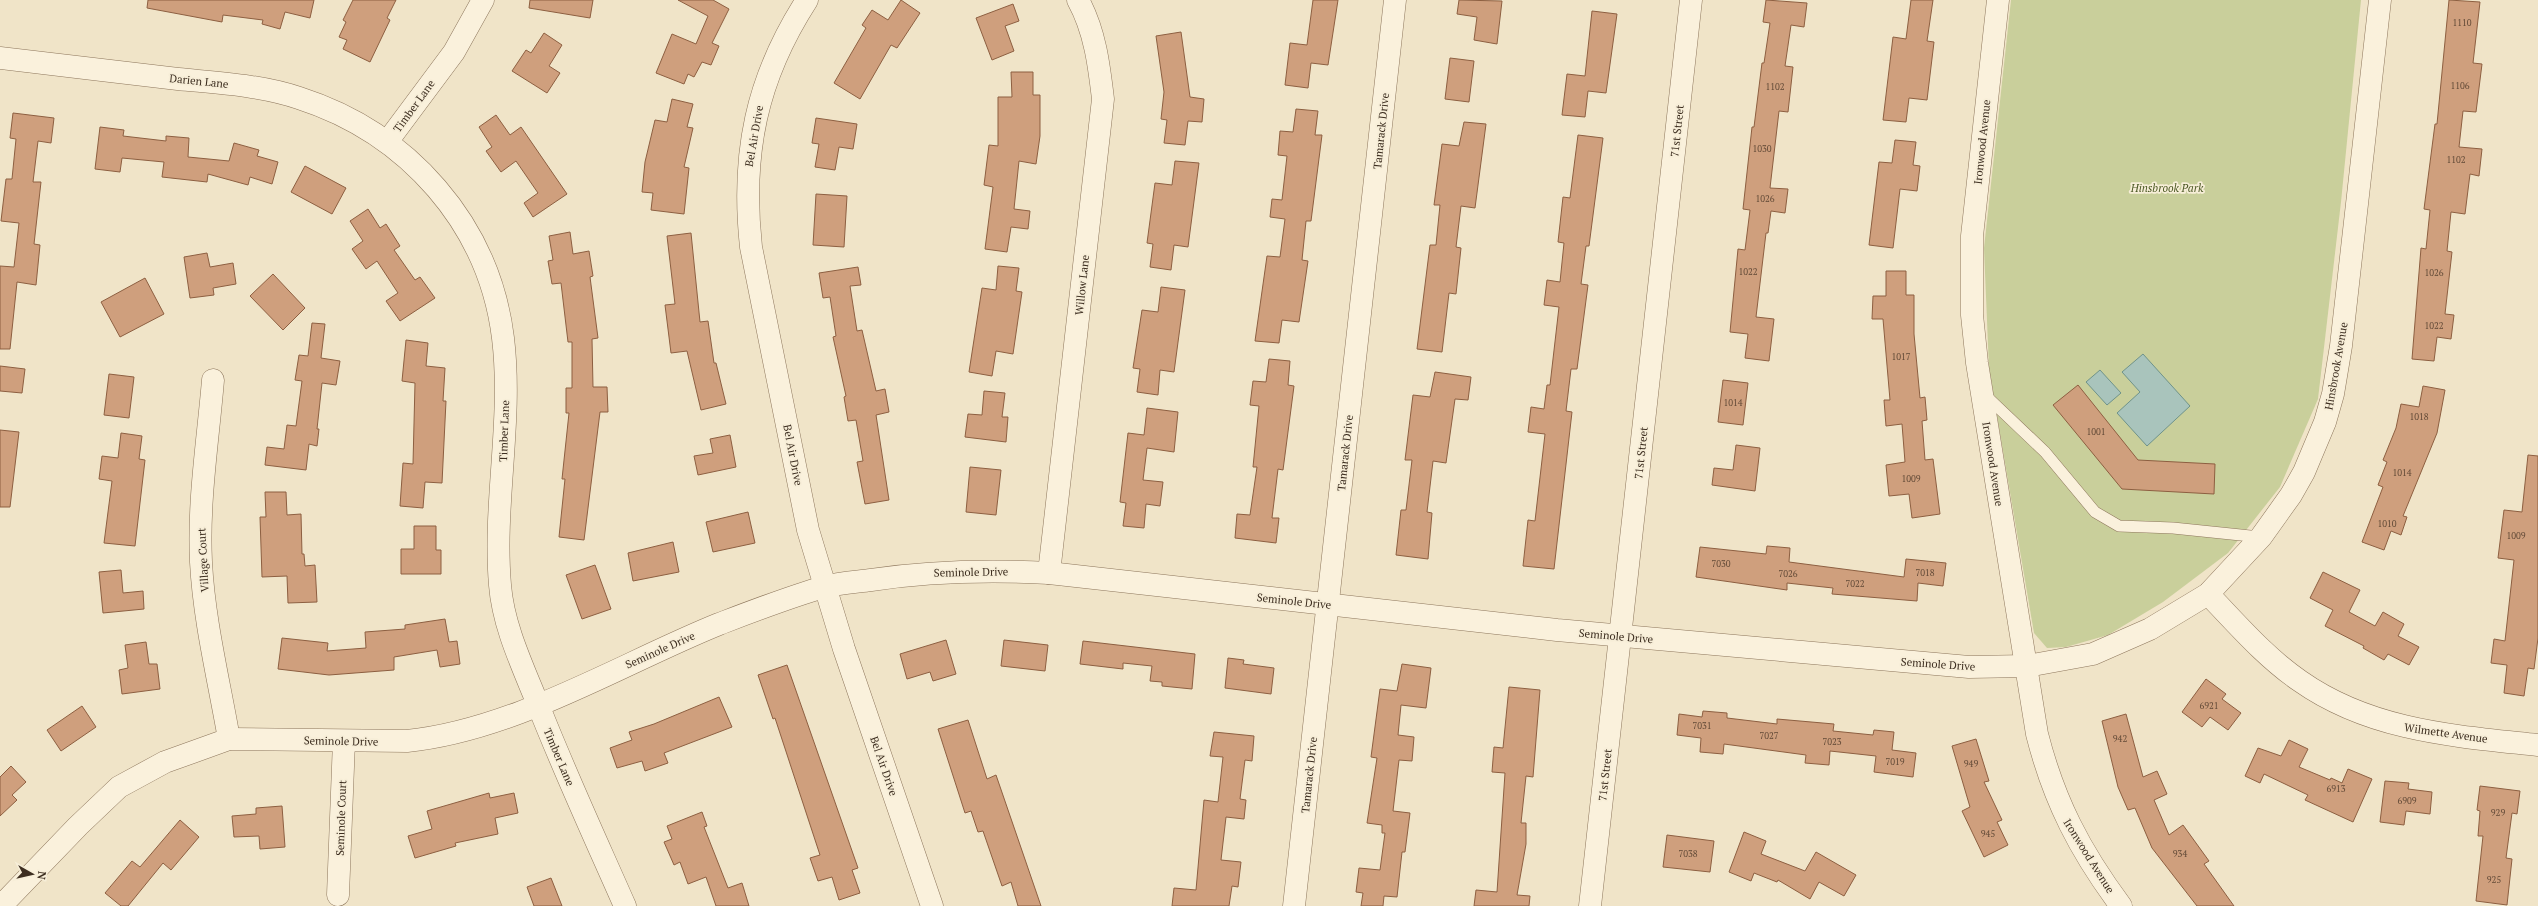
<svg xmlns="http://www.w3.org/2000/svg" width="2538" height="906" font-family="'PT Serif',serif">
<rect width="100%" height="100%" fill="#f0e4c8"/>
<!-- green -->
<path fill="#c9cf9b" d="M2011 0H2361L2341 202 2318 399 2280 487 2228 553 2163 602 2108 635 2066 647 2047 648 2034 633 1989 369 1984 248Z"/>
<!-- water -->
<g fill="#a9c4bc" stroke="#6f938a">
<path d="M2143 354 2190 406 2147 446 2117 413 2140 392 2122 372Z"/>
<path d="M2100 370 2121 393 2107 405 2086 382Z"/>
</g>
<!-- building -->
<g fill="#cf9f7d" stroke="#8d5f41">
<path d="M148 0H314L310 18 285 12 280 29 262 24 263 20 223 15 222 22 147 8Z"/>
<path d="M353 0H396L387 18 390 20 370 62 343 49 347 40 339 37 346 22 343 20Z"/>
<path d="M530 0H593L590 18 529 8Z"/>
<path d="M678 0H713L729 9 712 43 719 46 711 65 702 62 694 77 688 74 684 84 656 73 672 34 696 44 708 16Z"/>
<path d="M901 0 920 13 897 48 891 45 860 99 834 83 866 28 862 25 872 10 888 20Z"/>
<path d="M1313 0H1338L1328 65 1311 63 1308 88 1285 85 1290 43 1307 45Z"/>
<path d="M1459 0 1502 1 1497 44 1474 40 1477 17 1457 14Z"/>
<path d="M1766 0 1807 3 1804 27 1791 25 1785 66 1793 67 1788 112 1779 111 1770 188 1788 189 1785 213 1771 211 1768 233H1766L1756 317 1774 319 1769 361 1745 358 1748 334 1730 332 1738 249 1745 250 1750 210 1743 209 1752 127H1754L1762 63H1764L1770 23 1763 22Z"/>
<path d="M1911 0H1933L1927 41 1934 42 1927 100 1909 98 1906 122 1883 120 1893 37 1906 39Z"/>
<path d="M2449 0 2480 2 2473 63 2482 64 2476 112 2463 111 2459 147 2482 149 2479 176 2470 174 2465 214 2451 212 2447 251 2452 252 2445 314 2454 315 2451 339 2437 337 2434 361 2412 359 2421 248 2426 249 2430 210 2424 209 2435 124H2437Z"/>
<path d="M1013 4 1019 21 1005 26 1014 51 992 60 976 18Z"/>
<path d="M1592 11 1617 14 1606 93 1588 91 1585 117 1562 115 1567 74 1585 76Z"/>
<path d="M1181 32 1190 97 1204 99 1202 122 1188 121 1185 145 1164 143 1167 120 1161 119 1164 92 1156 36Z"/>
<path d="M544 33 562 45 549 66 560 73 547 93 512 71 526 50 531 53Z"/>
<path d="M1450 58 1474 61 1469 102 1445 99Z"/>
<path d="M1011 72H1033V95H1040V136L1036 164 1019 161 1014 209 1030 211 1028 229 1011 227 1007 252 985 249 993 187 984 185 989 145 998 146V97H1012Z"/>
<path d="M672 99 693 104 687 127 693 128 684 167 689 168 684 214 651 210 653 193 642 192 645 162 655 120 667 122Z"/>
<path d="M1296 109 1318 111 1315 135H1322L1311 221H1306L1302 260 1308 261 1299 322 1282 320 1279 343 1255 341 1267 256 1280 257 1285 219 1270 217 1272 199 1282 200 1287 156 1278 155 1280 131 1293 132Z"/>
<path d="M13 113 54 118 51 143 38 141 33 182H41L34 244 40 245 36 285 17 282 10 349H0V266L14 267 19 223 1 221 6 179H12L16 139 10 138Z"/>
<path d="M496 115 510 135 521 127 567 194 533 217 524 203 538 193 516 161 501 172 486 151 492 147 479 127Z"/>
<path d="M816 118 857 124 853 149 839 147 835 170 815 167 819 144 812 143Z"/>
<path d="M1464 122 1486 124 1475 208 1461 206 1456 247 1461 248 1456 294 1449 293 1442 352 1417 349 1430 245H1436L1440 205H1434L1442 144 1459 146Z"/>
<path d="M100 127 124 130 123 136 166 141V136L189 138 188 157 229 161 234 143 259 150 257 156 278 162 272 184 250 177 248 185 208 174 207 182 162 177 164 162 122 158 120 172 95 169Z"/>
<path d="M1578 135 1603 138 1589 246H1586L1581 284 1588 285 1577 369H1571L1566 411 1572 412 1554 569 1523 566 1528 520 1535 521 1545 434 1528 432 1531 407 1544 409 1547 385H1550L1559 307 1544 305 1547 280 1560 282 1564 243 1558 242 1563 197 1570 198Z"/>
<path d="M1895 140 1916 142 1913 165 1920 166 1917 191 1900 189 1893 248 1869 245 1879 162 1892 163Z"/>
<path d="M1175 161 1199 163 1188 247 1174 245 1171 270 1150 267 1153 244 1147 243 1155 183 1172 185Z"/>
<path d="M305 166 346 188 332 214 291 192Z"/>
<path d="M816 194 847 196 844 247 813 245Z"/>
<path d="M368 209 380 228 386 224 400 246 394 250 415 280 420 277 435 298 400 321 386 301 398 293 377 261 366 269 352 249 363 241 350 221Z"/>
<path d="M570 232 573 254 589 251 593 276 590 277 598 338 592 339 593 387H607L608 412H600L584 540 559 537 565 479H562L569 413H566V388H572V342H568L561 283 552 284 548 261 553 260 549 236Z"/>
<path d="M691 233 700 322 708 321 714 363H716L726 404 701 410 687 351 671 353 665 305 675 304 667 236Z"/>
<path d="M207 253 210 267 233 263 236 284 213 288 214 295 190 298 184 257Z"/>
<path d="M998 266 1019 268 1016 291 1022 292 1013 354 996 351 992 376 969 372 982 288 996 290Z"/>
<path d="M858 267 861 285 850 286 857 331 862 330 876 391 885 389 889 412 876 415 889 500 865 504 857 462 863 461 856 420 848 421 844 397 846 396 833 337 836 336 830 297 823 298 819 273Z"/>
<path d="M1886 271H1906V295H1914V334L1920 398 1925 397 1927 420 1922 421 1925 460 1933 459 1940 514 1912 518 1909 494 1889 496 1886 465 1905 462 1902 424 1886 426 1884 400H1890L1883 319H1872L1873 296H1886Z"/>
<path d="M273 274 305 308 283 330 250 296Z"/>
<path d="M145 278 164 314 120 337 101 302Z"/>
<path d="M1161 287 1185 290 1174 372 1160 370 1158 395 1137 392 1140 369 1133 368 1142 310 1158 312Z"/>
<path d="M312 323 325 324 321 358 340 361 336 385 322 383 317 429H319L317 446 309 444 306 470 265 465 267 447 284 449 287 425 296 426 302 381 295 380 299 355 308 356Z"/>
<path d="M406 340 428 343 426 366 445 368 443 401H446L442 483 425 482 423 508 400 506 403 463 413 464 415 383 402 381Z"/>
<path d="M1269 359 1290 361 1288 385 1294 386 1283 470 1278 469 1272 518H1279L1276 543 1235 538 1237 514 1250 515 1257 467H1253L1259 406 1250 405 1253 381 1266 382Z"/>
<path d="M0 366 25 369 22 393 0 391Z"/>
<path d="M1435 372 1471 377 1468 400 1455 399 1446 463 1433 461 1427 512 1432 513 1428 559 1396 555 1401 510H1406L1412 460H1405L1413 395 1430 397Z"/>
<path d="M109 374 134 377 129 418 104 415Z"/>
<path d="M1723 380 1748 383 1743 425 1718 422Z"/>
<path d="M2078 385 2138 460 2215 464 2214 494 2122 489 2053 405Z"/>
<path d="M2423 386 2445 390 2437 433 2403 516 2407 517 2401 535 2391 531 2384 550 2362 542 2383 487 2378 485 2387 462 2383 460 2396 428 2401 404 2419 407Z"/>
<path d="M984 391 1005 393 1002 417H1008L1006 442 965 437 968 414 982 415Z"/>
<path d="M1147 408 1178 412 1174 452 1147 448 1143 480 1163 482 1160 506 1146 504 1144 528 1123 526 1126 503 1120 502 1128 433 1144 435Z"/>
<path d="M0 430 19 432 10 507H0Z"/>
<path d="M121 433 142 436 139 459 145 460 135 546 104 543 112 481 99 479 102 456 118 458Z"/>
<path d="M730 435 736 467 698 475 694 456 713 453 710 439Z"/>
<path d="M1736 445 1760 448 1755 491 1712 485 1714 468 1733 470Z"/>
<path d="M2528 455 2538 456V638L2534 669 2528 668 2524 696 2504 693 2507 665 2491 663 2494 639 2505 641 2514 560 2498 558 2504 510 2522 512Z"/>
<path d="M970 467 1001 470 996 515 966 512Z"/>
<path d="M265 492H286L287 515 301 514 302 554H304L305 566 315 565 317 602 288 603 287 576 262 577 260 517H266Z"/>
<path d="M748 512 755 543 713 552 706 522Z"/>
<path d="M414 526H436V550H441V574H401V549H414Z"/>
<path d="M673 542 679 572 633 581 628 553Z"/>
<path d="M1767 546 1790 548 1789 562 1904 577 1906 559 1946 563 1943 586 1918 583 1917 601 1832 594 1833 588 1787 583V590L1696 577 1700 547 1766 554Z"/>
<path d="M595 565 611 609 582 619 566 575Z"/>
<path d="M121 570 123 593 143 591 144 609 103 613 99 572Z"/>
<path d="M2323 572 2360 590 2349 612 2375 626 2383 612 2404 624 2398 636 2419 647 2409 665 2388 654 2384 660 2363 648 2364 646 2325 626 2333 610 2310 598Z"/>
<path d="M445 619 449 642 457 641 460 664 440 667 437 650 394 657V670L329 675 278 669 282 638 328 643 327 651 366 648 365 632 405 629V625Z"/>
<path d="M946 640 956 674 933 681 930 672 907 679 900 654Z"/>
<path d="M1004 640 1048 645 1045 671 1001 666Z"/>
<path d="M1083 641 1195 654 1192 689 1162 686V682L1150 681 1152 666 1123 663V669L1080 664Z"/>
<path d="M146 642 149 664H157L160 689 122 694 119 670 128 668 125 645Z"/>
<path d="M1228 658 1244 660 1243 664 1274 668 1271 694 1225 688Z"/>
<path d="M1402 664 1431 668 1426 708 1401 705 1398 735 1414 737 1412 761 1399 760 1393 811 1410 813 1405 852H1402L1397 897 1384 896 1383 906H1361L1363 893 1356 892 1359 868 1380 870 1385 833H1382V825L1367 823 1377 758 1371 757 1380 689 1397 691Z"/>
<path d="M787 665 858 868 852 870 860 893 839 900 832 877 818 881 810 858 820 855 775 718 773 719 758 675Z"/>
<path d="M2206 679 2226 694 2222 699 2241 713 2228 730 2210 717 2202 727 2182 712Z"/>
<path d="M1509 687 1540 690 1533 777 1526 776 1521 823H1526V844L1517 895 1530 896 1529 906H1474L1476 890 1497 892 1505 773 1492 772 1494 747 1503 748Z"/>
<path d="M719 697 732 727 664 753 668 763 645 771 642 761 617 768 610 748 632 740 629 732 654 724Z"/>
<path d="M82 706 96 727 61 751 47 730Z"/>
<path d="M1703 711 1727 713V718L1777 724V719L1834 724 1833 731 1873 735 1874 730 1894 732 1892 750 1916 753 1913 777 1874 772 1876 756 1830 751 1829 765 1805 763 1806 755 1724 744 1723 754 1700 752 1701 738 1677 735 1679 714 1702 717Z"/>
<path d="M2126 714 2143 777 2157 771 2167 794 2154 800 2169 835 2183 825 2209 861 2204 864 2234 906H2197L2152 848 2135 808 2128 810 2118 787 2102 721Z"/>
<path d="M968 720 987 779 996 775 1041 906H1018L1011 882 1002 886 983 831 978 832 971 811 965 813 938 729Z"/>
<path d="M1214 732 1254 736 1252 761 1245 760 1240 799 1246 800 1244 819 1226 817 1221 860 1241 862 1238 887 1232 886 1229 906H1172L1174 888 1196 890 1204 800 1218 802 1223 757 1210 756Z"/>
<path d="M1976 739 1989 781 1984 782 2002 820 1997 822 2008 845 1984 857 1962 811 1970 807 1952 746Z"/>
<path d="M2289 740 2308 749 2299 767 2330 780 2331 778 2342 783 2348 769 2372 779 2353 822 2305 800 2308 795 2264 774 2260 783 2245 776 2258 748 2281 756Z"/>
<path d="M11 766 26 782 12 795 17 800 0 816V777Z"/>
<path d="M2385 781 2409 783 2408 789 2432 792 2430 814 2406 811 2404 825 2380 822Z"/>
<path d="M2480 786 2520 791 2517 814 2512 813 2506 858 2512 859 2507 905 2476 901 2483 836H2478L2480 811 2477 810Z"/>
<path d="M489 793 490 798 514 793 518 813 495 818 498 834 455 843 456 846 415 858 408 836 432 829 427 811Z"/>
<path d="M282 806 285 847 260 849 259 836 234 837 232 816 256 814V808Z"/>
<path d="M702 812 707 826 704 827 728 888 742 883 749 906H716L706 877 688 884 680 862 674 865 664 842 672 839 667 826Z"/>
<path d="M180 820 199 837 171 870 163 863 128 906H121L105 893 132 861 140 867Z"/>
<path d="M1744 832 1766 841 1761 854 1805 871 1816 852 1856 875 1844 896 1819 882 1810 899 1778 880 1777 882 1754 873 1751 881 1729 872Z"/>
<path d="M1667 835 1714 841 1710 872 1663 867Z"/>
<path d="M551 878 562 906H534L527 887Z"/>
</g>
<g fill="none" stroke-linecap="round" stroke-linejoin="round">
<!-- service casing -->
<g stroke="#8d765c" stroke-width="12">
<path id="service" d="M1985 395 2045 452 2095 512 2119 526 2173 528 2260 537"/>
</g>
<!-- minor casing -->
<g stroke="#8d765c" stroke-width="23">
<g id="minor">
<path d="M807 0C756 79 741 154 751 247L808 530 844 649 932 906"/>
<path d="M1998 0 1972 236V315L1977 363 2037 734C2054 801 2080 851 2121 906"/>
<path d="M0 58C59 65 119 72 178 79 218 83 261 85 299 98 408 133 489 224 503 338 513 420 493 503 500 585 503 625 522 665 537 702 564 771 595 838 625 906"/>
<path d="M387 142 454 52 483 0"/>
<path d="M213 380C208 440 198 501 201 562 204 621 219 681 229 739"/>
<path d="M1049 573 1103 99C1099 65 1095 31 1078 0"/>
<path d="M2208 594C2237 624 2265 657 2300 681 2371 731 2455 736 2538 745"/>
<path d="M338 895 344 741"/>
<path d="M1 906 78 826 119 787 165 762 229 739 407 741C515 730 620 664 719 624 753 611 789 597 824 587 839 583 856 582 871 580 931 571 989 570 1049 573L1557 630 1969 667 2027 666 2093 654 2150 629 2208 594 2261 537 2291 495 2304 472 2325 422 2333 394 2341 346 2380 0"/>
<path d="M1294 906 1395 0"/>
<path d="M1590 906 1691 0"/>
</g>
</g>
<!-- service -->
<use href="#service" stroke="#faf1dc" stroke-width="11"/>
<!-- minor -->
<use href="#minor" stroke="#faf1dc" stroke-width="22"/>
</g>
<g text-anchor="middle" stroke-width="3.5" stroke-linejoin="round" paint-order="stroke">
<!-- number labels -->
<g font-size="9" fill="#624a37">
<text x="2462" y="26">1110</text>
<text x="2460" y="89">1106</text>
<text x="1775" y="90">1102</text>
<text x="1762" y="152">1030</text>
<text x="2456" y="163">1102</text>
<text x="1765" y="202">1026</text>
<text x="1748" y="275">1022</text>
<text x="2434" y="276">1026</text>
<text x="2434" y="329">1022</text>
<text x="1901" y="360">1017</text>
<text x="1733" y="406">1014</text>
<text x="2419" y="420">1018</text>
<text x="2096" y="435">1001</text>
<text x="2402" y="476">1014</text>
<text x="1911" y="482">1009</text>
<text x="2387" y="527">1010</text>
<text x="2516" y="539">1009</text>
<text x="1721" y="567">7030</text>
<text x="1925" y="576">7018</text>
<text x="1788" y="577">7026</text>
<text x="1855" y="587">7022</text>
<text x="2209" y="709">6921</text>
<text x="1702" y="729">7031</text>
<text x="1769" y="739">7027</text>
<text x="2120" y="742">942</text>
<text x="1832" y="745">7023</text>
<text x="1895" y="765">7019</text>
<text x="1971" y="767">949</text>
<text x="2336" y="792">6913</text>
<text x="2407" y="804">6909</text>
<text x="2498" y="816">929</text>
<text x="1988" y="837">945</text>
<text x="1688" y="857">7038</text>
<text x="2180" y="857">934</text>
<text x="2494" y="883">925</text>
</g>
<!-- street labels -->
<g font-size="11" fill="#3d2e20" stroke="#f7eed8">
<text transform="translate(199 81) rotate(6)" y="4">Darien Lane</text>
<text transform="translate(414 106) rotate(-54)" y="4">Timber Lane</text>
<text transform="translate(1381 131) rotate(-84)" y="4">Tamarack Drive</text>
<text transform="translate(1677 131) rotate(-84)" y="4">71st Street</text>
<text transform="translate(754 136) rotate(-80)" y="4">Bel Air Drive</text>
<text transform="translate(1982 142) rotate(-84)" y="4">Ironwood Avenue</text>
<text transform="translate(1082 285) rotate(-84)" y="4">Willow Lane</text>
<text transform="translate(2336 366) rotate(-80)" y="4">Hinsbrook Avenue</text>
<text transform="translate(504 431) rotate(-88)" y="4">Timber Lane</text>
<text transform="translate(1345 453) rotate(-84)" y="4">Tamarack Drive</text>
<text transform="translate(1641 453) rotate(-84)" y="4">71st Street</text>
<text transform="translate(793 455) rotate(79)" y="4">Bel Air Drive</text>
<text transform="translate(1993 464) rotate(81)" y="4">Ironwood Avenue</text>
<text transform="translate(203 560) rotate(-93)" y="4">Village Court</text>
<text transform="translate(971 572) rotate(-1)" y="4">Seminole Drive</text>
<text transform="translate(1294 601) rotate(6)" y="4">Seminole Drive</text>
<text transform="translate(1616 636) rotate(5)" y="4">Seminole Drive</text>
<text transform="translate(660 650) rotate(-24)" y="4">Seminole Drive</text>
<text transform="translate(1938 664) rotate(4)" y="4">Seminole Drive</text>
<text transform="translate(2446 733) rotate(8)" y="4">Wilmette Avenue</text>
<text transform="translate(341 741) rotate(1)" y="4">Seminole Drive</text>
<text transform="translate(559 757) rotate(67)" y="4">Timber Lane</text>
<text transform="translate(884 766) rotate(71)" y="4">Bel Air Drive</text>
<text transform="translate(1309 775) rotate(-84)" y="4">Tamarack Drive</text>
<text transform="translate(1605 775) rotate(-84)" y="4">71st Street</text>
<text transform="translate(341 818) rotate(-88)" y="4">Seminole Court</text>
<text transform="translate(2089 856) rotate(58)" y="4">Ironwood Avenue</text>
</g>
<!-- park labels -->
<g font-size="11" font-style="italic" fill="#4d5a26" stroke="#f7eed8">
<text x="2167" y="192">Hinsbrook Park</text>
</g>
</g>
<!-- north arrow -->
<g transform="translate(32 874) rotate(98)" stroke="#f7eed8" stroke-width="3" paint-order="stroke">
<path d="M0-3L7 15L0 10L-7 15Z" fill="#3d2e20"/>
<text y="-6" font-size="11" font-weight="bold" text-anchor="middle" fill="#3d2e20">N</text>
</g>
</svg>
